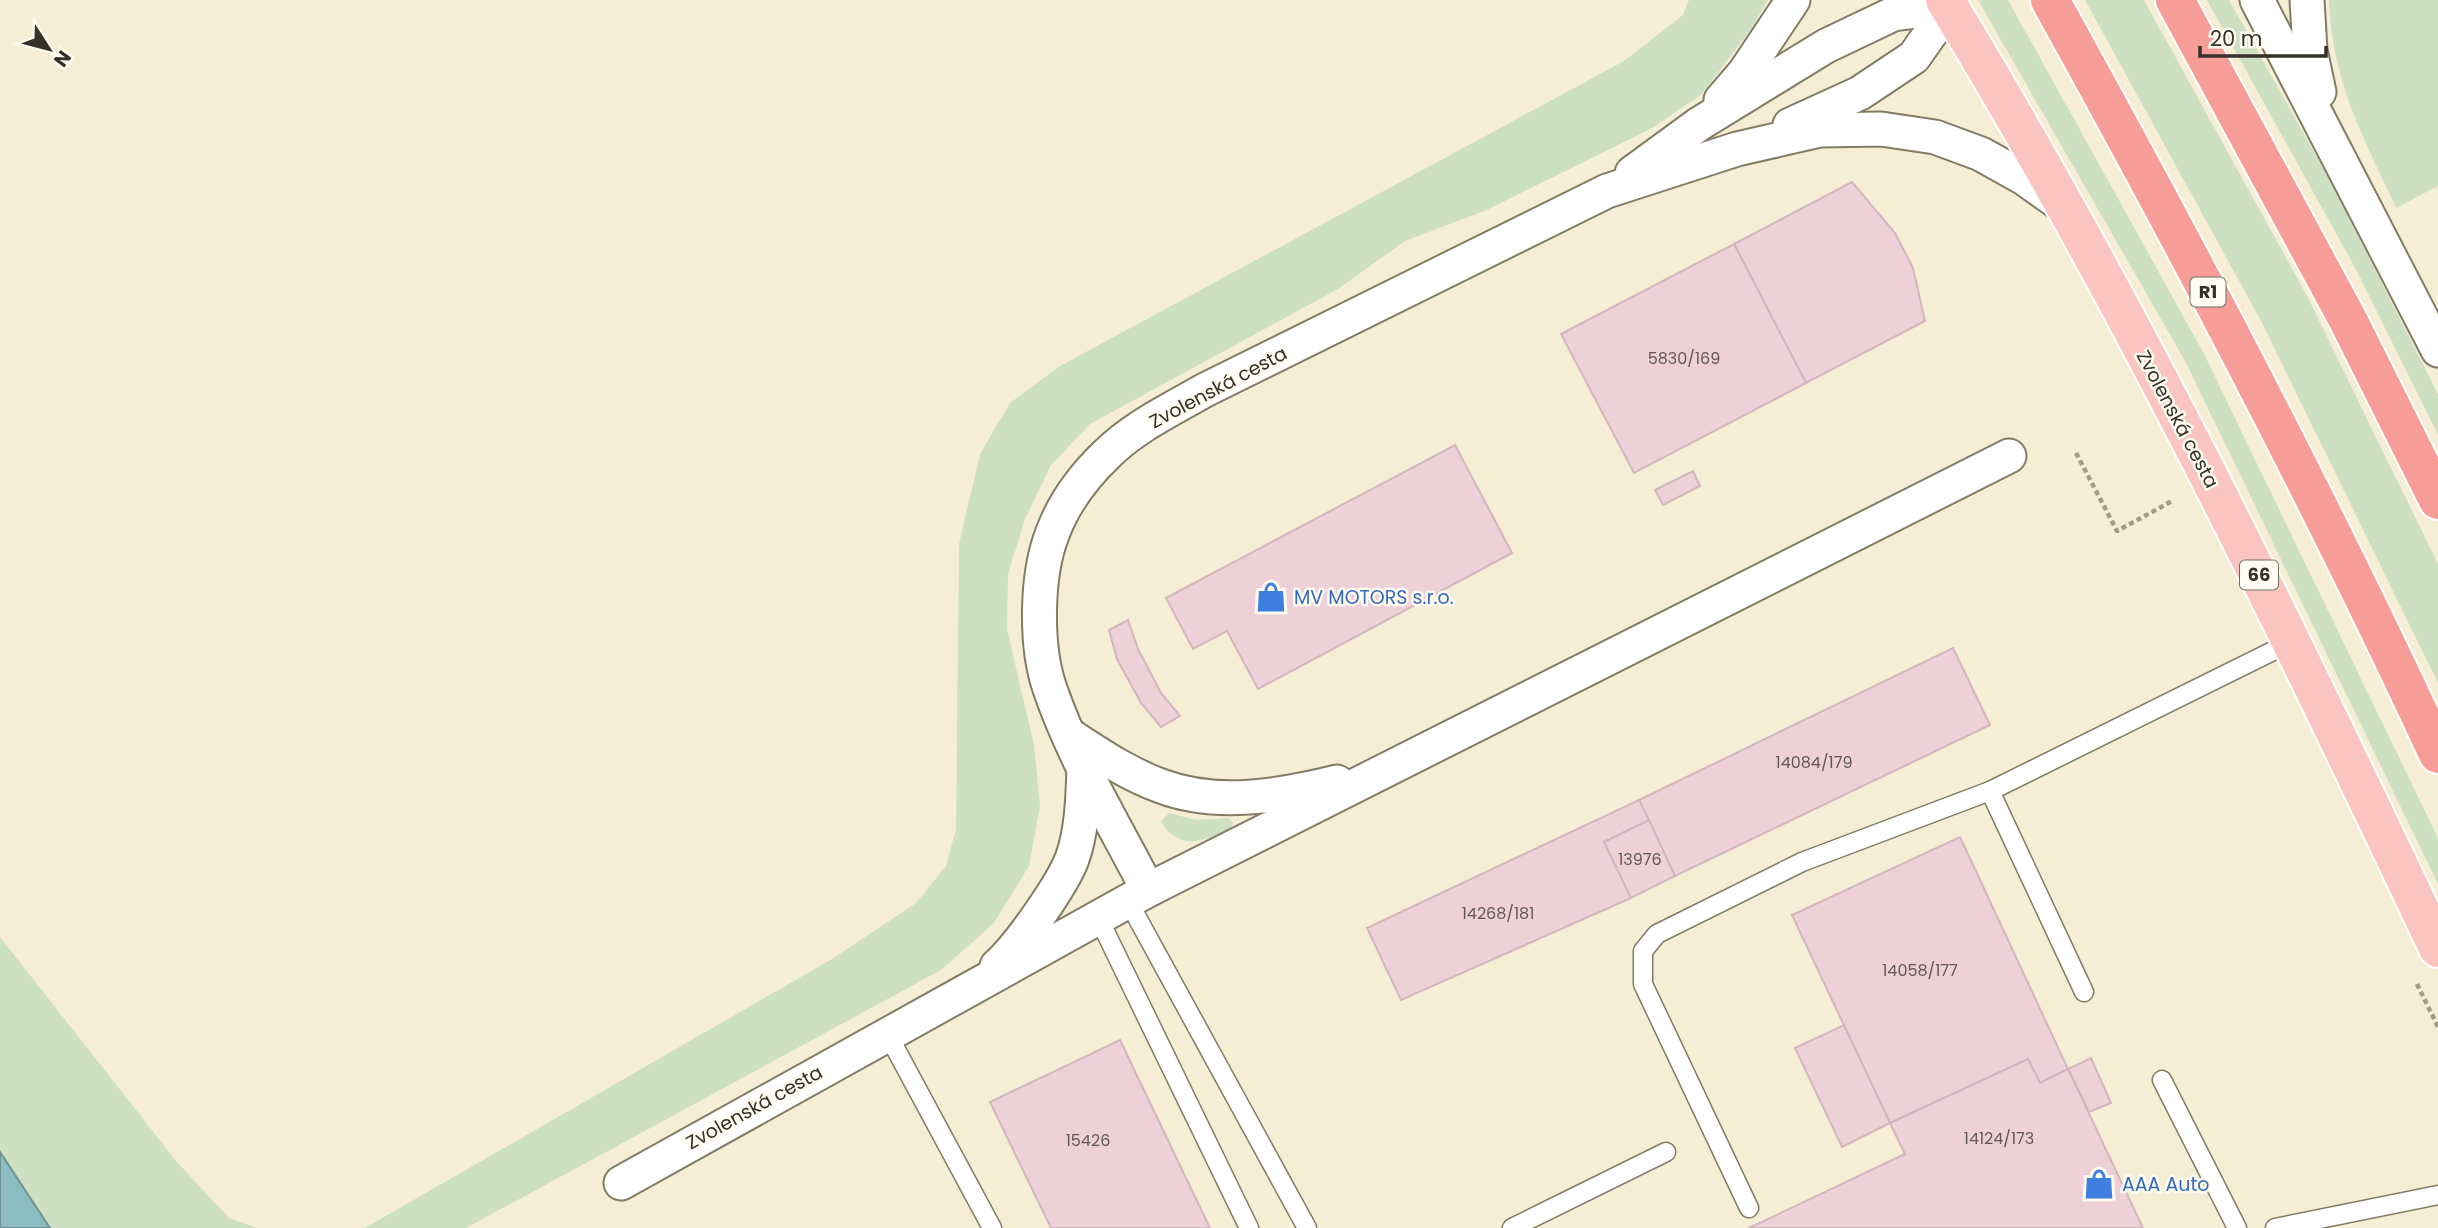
<svg xmlns="http://www.w3.org/2000/svg" width="2438" height="1228" font-family="Poppins,sans-serif">
<rect width="100%" height="100%" fill="#f6eed4"/>
<!-- green -->
<g fill="#cee0c2">
<path d="M1689 0H1768L1751 29 1702 94 1654 127 1487 210 1405 241 1338 289 1090 424 1051 465 1025 519 1008 574 1007 629 1034 745 1040 805 1029 866 994 923 941 970 466 1228H365L832 959 916 903 946 866 956 829 959 544 980 454 1010 403 1060 366 1624 61 1683 15Z"/>
<path d="M1978 0H2008L2203 352 2438 838V884L2185 361Z"/>
<path d="M2085 0H2144L2307 296 2438 564V683L2261 321Z"/>
<path d="M2207 0H2229L2329 179 2438 394V435L2358 273Z"/>
<path d="M2329 0H2438V186L2396 208C2363 135 2332 83 2329 0Z"/>
<path d="M1169 813 1196 820 1229 818 1233 823 1231 828C1205 841 1180 852 1161 822Z"/>
<path d="M0 937 177 1162 229 1218 257 1228H50L0 1152Z"/>
</g>
<!-- water -->
<path fill="#8bbcc0" stroke="#719292" stroke-width="2" d="M0 1152 50 1228H0Z"/>
<!-- building -->
<g fill="#edd0d8" stroke="#d2b5bd" stroke-width="2">
<path d="M1852 182 1895 233 1913 268 1925 321 1806 383 1734 244Z"/>
<path d="M1734 244 1806 383 1634 473 1561 334Z"/>
<path d="M1455 445 1512 553 1258 689 1227 631 1193 649 1166 598Z"/>
<path d="M1693 471 1700 486 1663 505 1655 490Z"/>
<path d="M1128 620 1138 649 1161 693 1180 716 1161 727 1141 703 1117 659 1109 630Z"/>
<path d="M1953 648 1990 725 1675 876 1639 800Z"/>
<path d="M1639 800 1649 820 1604 842 1631 898 1401 1000 1367 928Z"/>
<path d="M1649 820 1675 876 1631 898 1604 842Z"/>
<path d="M1960 837 2068 1069 2040 1083 2028 1059 1890 1123 1792 915Z"/>
<path d="M1844 1025 1890 1123 1842 1147 1795 1048Z"/>
<path d="M1120 1040 1186 1178 1210 1228H1051L990 1102Z"/>
<path d="M2091 1058 2111 1103 2089 1112 2068 1069Z"/>
<path d="M2028 1059 2040 1083 2068 1069 2143 1228H1749L1905 1154 1890 1123Z"/>
</g>
<g fill="none" stroke-linecap="round" stroke-linejoin="round">
<!-- lane casing -->
<g stroke="#837c65" stroke-width="21">
<g id="lane">
<path d="M1128 901 1307 1228"/>
<path d="M1098 917 1249 1228"/>
<path d="M2084 992 1990 791 2293 641"/>
<path d="M887 1033 992 1228"/>
<path d="M2162 1080 2237 1228"/>
<path d="M1749 1208 1643 984V951L1657 934 1802 862 1990 791"/>
<path d="M1512 1228 1666 1152"/>
<path d="M2275 1228 2438 1195"/>
</g>
</g>
<!-- street casing -->
<g stroke="#837c65" stroke-width="37">
<g id="street">
<path d="M2257 0 2438 350"/>
<path d="M2307 0 2310 50 2319 92"/>
<path d="M1721 100 1745 72 1793 0"/>
<path d="M1790 125 1860 93 1914 57 1949 7"/>
<path d="M1632 173 1699 124 1826 46 1893 14 1949 7"/>
<path d="M1071 736C1100 755 1128 774 1161 786 1216 807 1281 796 1337 782"/>
<path d="M1148 890C1114 824 1074 759 1050 689 1035 646 1036 574 1053 532 1064 503 1085 475 1107 454 1134 427 1172 409 1205 390L1607 191 1737 149 1820 130 1881 129 1935 137 1981 154 2024 178 2066 208"/>
<path d="M997 966C1018 948 1062 885 1072 859 1082 832 1083 798 1084 768"/>
<path d="M621 1183 1148 890 2009 456"/>
</g>
</g>
<!-- primary casing -->
<g stroke="#fff" stroke-width="42">
<path id="primary" d="M1945 0C2131 305 2286 626 2438 948"/>
</g>
<!-- highway casing -->
<g stroke="#fff" stroke-width="42">
<g id="highway">
<path d="M2050 0C2187 247 2319 497 2438 754"/>
<path d="M2175 0 2348 320 2438 500"/>
</g>
</g>
<!-- path -->
<g stroke="#a19b88" stroke-width="4.5" stroke-dasharray="5 3.5" stroke-linecap="butt">
<path d="M2076 453 2117 531 2174 500"/>
<path d="M2417 984 2438 1027"/>
</g>
<!-- lane -->
<use href="#lane" stroke="#fff" stroke-width="18"/>
<!-- street -->
<use href="#street" stroke="#fff" stroke-width="33"/>
<!-- primary -->
<use href="#primary" stroke="#fac4c1" stroke-width="38"/>
<!-- highway -->
<use href="#highway" stroke="#f69d98" stroke-width="38"/>
</g>
<!-- icons -->
<defs>
<g id="shop-bare" transform="scale(2.415)"><path d="M-5-2.5h2.3a2.7 3.5 0 0 1 5.4 0H5L5.5 6h-11ZM-1.5-2.5h3a1.5 2.3 0 0 0-3 0Z" fill="#3f7fe0" stroke="#fefbf1" stroke-width="2.5" paint-order="stroke"/></g>
</defs>
<g fill-rule="evenodd">
<use href="#shop-bare" x="1271" y="597"/>
<use href="#shop-bare" x="2099" y="1184"/>
</g>
<g text-anchor="middle" stroke-width="5" stroke-linejoin="round" paint-order="stroke">
<!-- number labels -->
<g font-size="16" fill="#625953">
<text x="1684" y="364">5830/169</text>
<text x="1814" y="768">14084/179</text>
<text x="1640" y="865">13976</text>
<text x="1498" y="919">14268/181</text>
<text x="1920" y="976">14058/177</text>
<text x="1999" y="1144">14124/173</text>
<text x="1088" y="1146">15426</text>
</g>
<!-- shield labels -->
<g fill="#fefbf1" stroke="#716e64" stroke-width="2">
<rect x="2190.5" y="277.5" width="35" height="29" rx="5"/>
<rect x="2240" y="560.5" width="38" height="29" rx="5"/>
</g>
<g font-size="18" font-weight="bold" fill="#343127">
<text x="2208" y="298">R1</text>
<text x="2259" y="581">66</text>
</g>
<!-- street labels -->
<g font-size="19" fill="#343127" stroke="#fefbf1">
<text transform="translate(1218 387) rotate(-28)" y="7">Zvolenská cesta</text>
<text transform="translate(2178 419) rotate(62)" y="7">Zvolenská cesta</text>
<text transform="translate(754 1107) rotate(-29)" y="7">Zvolenská cesta</text>
</g>
<!-- shop labels -->
<g font-size="19" fill="#366cbe" stroke="#fefbf1" text-anchor="start">
<text x="1294" y="604">MV MOTORS s.r.o.</text>
<text x="2122" y="1191">AAA Auto</text>
</g>
</g>
<!-- north arrow -->
<g transform="translate(49 49) rotate(126)" stroke="#fefbf1" stroke-width="5" paint-order="stroke">
<path d="M0-5L12 26L0 18L-12 26Z" fill="#343127"/>
<text y="-10" font-size="19" font-weight="bold" text-anchor="middle" fill="#343127">N</text>
</g>
<!-- scale -->
<path d="M2200 46v10h126v-10" fill="none" stroke="#343127" stroke-width="3.5"/>
<text x="2210" y="46" font-size="21" fill="#343127" stroke="#fefbf1" stroke-width="5" paint-order="stroke">20 m</text>
</svg>
